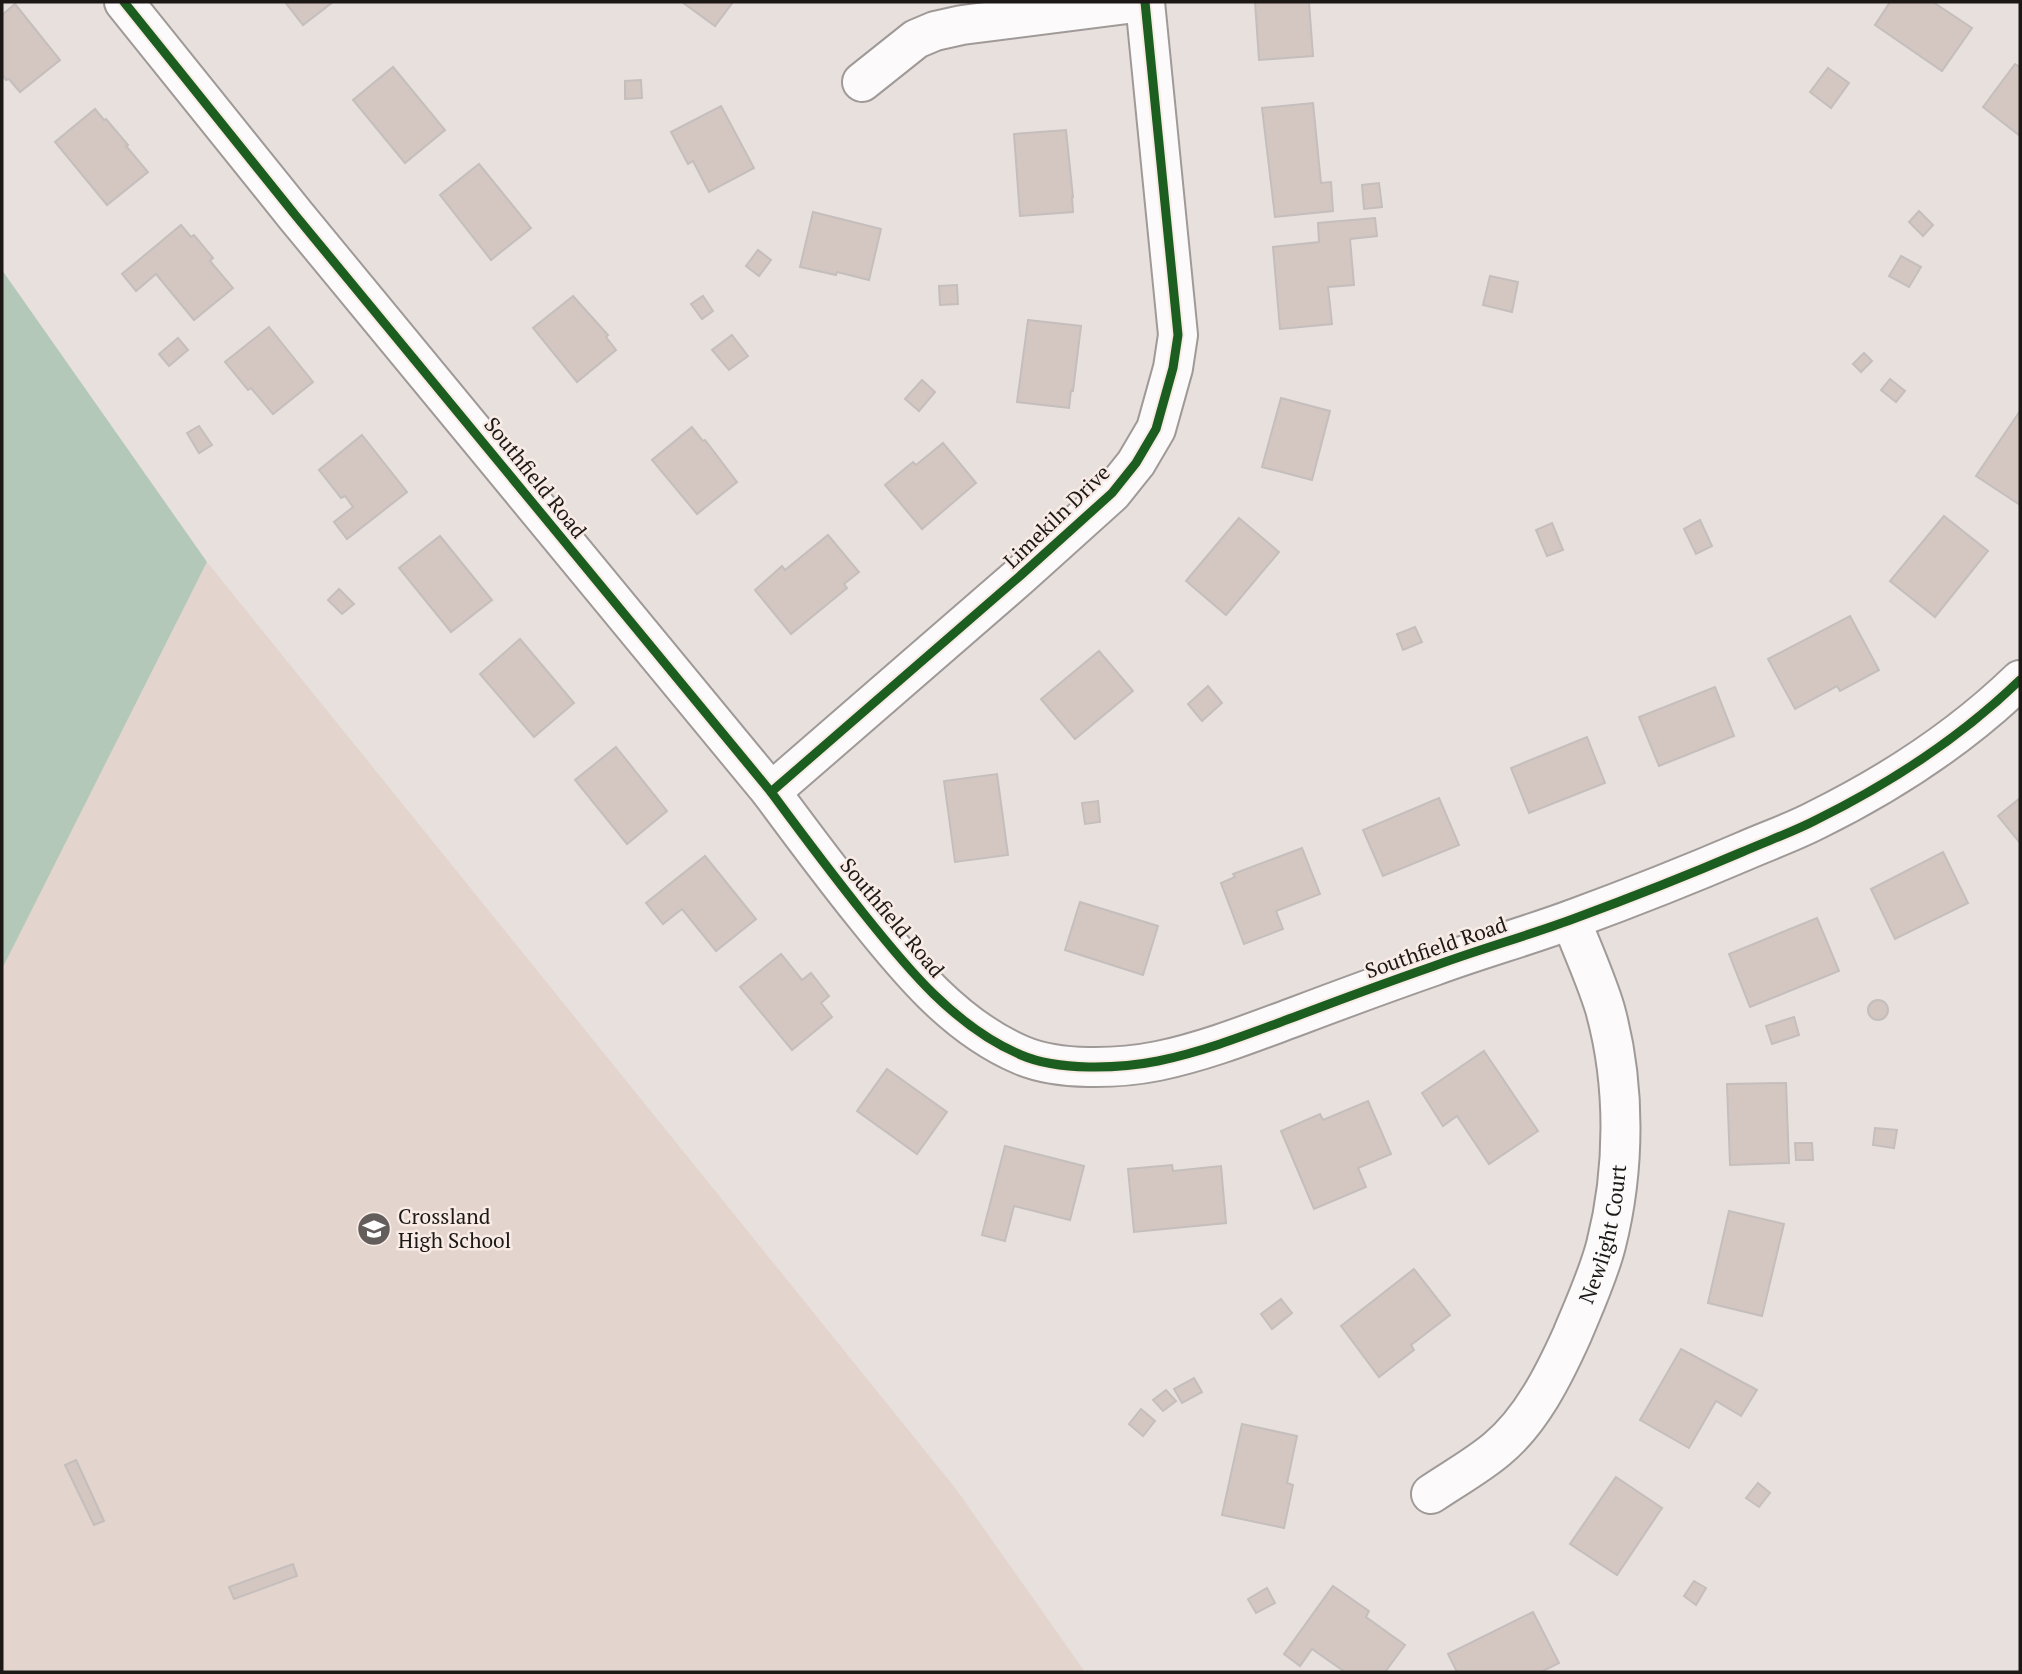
<svg xmlns="http://www.w3.org/2000/svg" width="2022" height="1674" font-family="'PT Serif',serif">
<rect width="100%" height="100%" fill="#e8e0dd"/>
<!-- built -->
<path fill="#e3d4cd" d="M207 562 956 1489 1085 1672H2V969Z"/>
<!-- forest -->
<path fill="#b3c8b9" d="M2 270 207 562 2 969Z"/>
<!-- building -->
<g fill="#d4c7c2" stroke="#c4bebc" stroke-width="2">
<path d="M285 2H333L303 25Z"/>
<path d="M682 2H733L715 26Z"/>
<path d="M1255 2H1309L1313 56 1259 60Z"/>
<path d="M1890 2H1933L1972 28 1942 71 1875 25Z"/>
<path d="M15 4 60 60 20 92 9 79 6 80 2 74V15Z"/>
<path d="M2015 64 2020 67V136L1983 107Z"/>
<path d="M393 67 445 130 405 163 353 100Z"/>
<path d="M1828 68 1849 83 1831 108 1810 92Z"/>
<path d="M641 80 642 98 625 99V81Z"/>
<path d="M1313 103 1321 183 1331 182 1333 211 1275 217 1262 108Z"/>
<path d="M721 106 754 168 709 192 693 161 688 164 671 132Z"/>
<path d="M95 109 104 120 106 119 128 145 126 146 148 172 107 205 55 142Z"/>
<path d="M1066 130 1073 197H1072L1073 212 1020 216 1014 134Z"/>
<path d="M479 164 531 228 491 260 440 195Z"/>
<path d="M1379 183 1382 207 1364 209 1362 185Z"/>
<path d="M1919 211 1933 225 1923 236 1909 222Z"/>
<path d="M813 212 881 229 869 280 837 272 836 275 800 267Z"/>
<path d="M1375 218 1377 236 1350 239 1354 285 1328 287 1332 324 1280 329 1273 247 1319 242 1318 223Z"/>
<path d="M181 225 191 237 194 235 213 258 210 261 233 288 194 320 156 274 136 291 122 274Z"/>
<path d="M758 250 771 260 759 276 746 266Z"/>
<path d="M1901 256 1921 267 1909 287 1889 276Z"/>
<path d="M1490 276 1518 282 1512 312 1483 305Z"/>
<path d="M957 285 958 304 940 305 939 286Z"/>
<path d="M573 296 608 335 606 337 616 350 577 382 533 328Z"/>
<path d="M703 296 713 311 702 319 691 304Z"/>
<path d="M1028 320 1081 326 1073 391 1071 390 1069 408 1017 402Z"/>
<path d="M269 327 313 382 273 414 251 388 248 390 225 362Z"/>
<path d="M732 335 748 356 729 370 712 350Z"/>
<path d="M178 338 188 350 169 366 159 354Z"/>
<path d="M1864 353 1872 361 1861 372 1853 364Z"/>
<path d="M1890 379 1905 391 1896 402 1881 390Z"/>
<path d="M922 380 935 392 919 411 905 399Z"/>
<path d="M1281 398 1330 411 1312 480 1262 467Z"/>
<path d="M2020 411V505L1976 476Z"/>
<path d="M199 426 212 445 199 453 187 433Z"/>
<path d="M692 427 703 441 705 440 737 482 697 514 652 460Z"/>
<path d="M362 435 407 492 347 539 334 522 353 507 345 496 341 498 319 470Z"/>
<path d="M943 443 976 483 922 529 885 485 913 462 916 465Z"/>
<path d="M1944 516 1988 551 1935 617 1890 581Z"/>
<path d="M1239 518 1279 552 1226 615 1186 581Z"/>
<path d="M1700 520 1712 546 1696 554 1684 529Z"/>
<path d="M1552 523 1563 550 1547 556 1536 530Z"/>
<path d="M828 535 859 572 844 584 847 588 791 634 755 590 782 566 785 570Z"/>
<path d="M440 536 492 600 451 632 399 568Z"/>
<path d="M339 589 354 604 342 614 328 600Z"/>
<path d="M1850 616 1879 670 1840 691 1837 686 1795 709 1768 659Z"/>
<path d="M1415 627 1422 642 1403 650 1397 634Z"/>
<path d="M520 639 574 703 534 737 480 674Z"/>
<path d="M1099 651 1133 691 1075 739 1041 699Z"/>
<path d="M1208 686 1222 703 1202 721 1188 704Z"/>
<path d="M1715 687 1734 736 1659 766 1639 717Z"/>
<path d="M1587 737 1605 783 1529 813 1511 768Z"/>
<path d="M616 747 667 811 627 844 575 780Z"/>
<path d="M997 774 1008 855 955 862 944 781Z"/>
<path d="M1439 798 1459 845 1383 876 1363 830Z"/>
<path d="M2020 798V843L1998 816Z"/>
<path d="M1098 801 1100 822 1085 824 1082 803Z"/>
<path d="M1302 848 1320 894 1276 911 1283 929 1244 944 1221 883 1235 877 1233 874Z"/>
<path d="M1943 852 1968 903 1895 939 1871 889Z"/>
<path d="M705 856 756 919 716 951 682 909 663 924 646 903Z"/>
<path d="M1080 902 1158 926 1143 975 1065 950Z"/>
<path d="M1817 918 1839 971 1750 1007 1729 954Z"/>
<path d="M781 954 802 980 811 973 829 996 821 1003 832 1017 792 1050 740 987Z"/>
<circle cx="1878" cy="1010" r="10"/>
<path d="M1794 1017 1799 1035 1772 1044 1766 1026Z"/>
<path d="M1484 1051 1538 1131 1489 1164 1457 1116 1443 1126 1422 1093Z"/>
<path d="M887 1069 947 1112 917 1154 857 1111Z"/>
<path d="M1786 1083 1789 1163 1730 1165 1727 1084Z"/>
<path d="M1368 1101 1391 1154 1358 1168 1366 1187 1314 1209 1281 1131 1320 1114 1323 1120Z"/>
<path d="M1875 1128 1897 1130 1894 1148 1873 1145Z"/>
<path d="M1795 1143H1812L1813 1160H1796Z"/>
<path d="M1005 1146 1084 1166 1070 1220 1014 1206 1005 1241 982 1235Z"/>
<path d="M1172 1165 1173 1171 1221 1166 1226 1223 1134 1232 1128 1169Z"/>
<path d="M1729 1211 1784 1224 1762 1316 1708 1303Z"/>
<path d="M1414 1269 1450 1315 1411 1345 1414 1350 1379 1377 1341 1326Z"/>
<path d="M1281 1299 1292 1313 1272 1329 1261 1314Z"/>
<path d="M1681 1349 1757 1390 1741 1416 1716 1401 1689 1448 1640 1420Z"/>
<path d="M1194 1378 1202 1392 1182 1403 1174 1389Z"/>
<path d="M1166 1390 1176 1401 1163 1411 1153 1400Z"/>
<path d="M1141 1409 1155 1421 1143 1436 1129 1424Z"/>
<path d="M1242 1424 1297 1436 1287 1483 1293 1485 1284 1528 1222 1515Z"/>
<path d="M76 1460 104 1521 94 1525 65 1465Z"/>
<path d="M1616 1477 1662 1508 1617 1575 1570 1544Z"/>
<path d="M1758 1483 1770 1493 1759 1507 1746 1498Z"/>
<path d="M293 1564 297 1576 234 1599 229 1587Z"/>
<path d="M1694 1581 1706 1588 1696 1605 1684 1596Z"/>
<path d="M1333 1586 1369 1611 1366 1617 1405 1645 1385 1672H1345L1312 1649 1300 1666 1284 1654Z"/>
<path d="M1267 1588 1275 1603 1256 1613 1248 1599Z"/>
<path d="M1533 1612 1559 1663 1541 1672H1457L1448 1654Z"/>
</g>
<g fill="none" stroke-linecap="round" stroke-linejoin="round">
<!-- minor casing -->
<g stroke="#9f9a98" stroke-width="42">
<g id="minor">
<path d="M124 2 296 216 771 792C802 834 832 874 864 914 907 968 955 1027 1021 1055 1058 1071 1118 1069 1158 1061 1206 1051 1251 1033 1297 1016 1342 999 1388 982 1434 966 1480 949 1527 936 1573 919 1630 898 1686 876 1742 852 1767 841 1793 832 1816 820 1891 783 1960 738 2020 680"/>
<path d="M862 82 916 39 935 31 962 25 1143 2"/>
<path d="M771 792 1021 575 1112 493 1136 463 1156 429 1173 368 1178 335 1145 2"/>
<path id="s1" d="M1431 1494C1453 1479 1477 1466 1497 1449 1531 1421 1554 1375 1572 1335 1584 1306 1598 1276 1606 1245 1625 1170 1626 1085 1605 1009 1596 979 1582 949 1571 920"/>
</g>
</g>
<!-- minor -->
<use href="#minor" stroke="#fcfafa" stroke-width="38"/>
<!-- cycleway casing -->
<g stroke="#f9ece6" stroke-width="13">
<g id="cycleway">
<path d="M124 2 296 216 771 792C802 834 832 874 864 914 907 968 955 1027 1021 1055 1058 1071 1118 1069 1158 1061 1206 1051 1251 1033 1297 1016 1342 999 1388 982 1434 966 1480 949 1527 936 1573 919 1630 898 1686 876 1742 852 1767 841 1793 832 1816 820 1891 783 1960 738 2020 680"/>
<path d="M771 792 1021 575 1112 493 1136 463 1156 429 1173 368 1178 335 1145 2"/>
</g>
</g>
<!-- cycleway -->
<use href="#cycleway" stroke="#1b5e20" stroke-width="9"/>
</g>
<!-- icons -->
<defs>
<g id="school-disc" transform="scale(1.75)"><circle r="9.5" fill="#635e5c" stroke="#f9ece6"/><path d="M0-5L7-2L0 1L-7-2ZM-4 1L0 2.5L4 1V4Q0 6-4 4Z" fill="#fff"/></g>
</defs>
<g fill-rule="evenodd">
<use href="#school-disc" x="374" y="1229"/>
</g>
<g text-anchor="middle" stroke-width="5" stroke-linejoin="round" paint-order="stroke">
<!-- street labels -->
<g font-size="21" fill="#1c1816" stroke="#f9ece6">
<text transform="translate(535 478) rotate(51)" y="7">Southfield Road</text>
<text transform="translate(1057 517) rotate(-44)" y="7">Limekiln Drive</text>
<text transform="translate(892 918) rotate(50)" y="7">Southfield Road</text>
<text transform="translate(1436 948) rotate(-19)" y="7">Southfield Road</text>
<text dy="7" stroke="none"><textPath href="#s1" startOffset="324">Newlight Court</textPath></text>
</g>
<!-- poi labels -->
<g font-size="21" fill="#1c1816" stroke="#f9ece6" text-anchor="start">
<text x="398" y="1224">Crossland<tspan x="398" dy="24">High School</tspan></text>
</g>
</g>
<!-- border -->
<rect width="2022" height="1674" fill="none" stroke="#1c1816" stroke-width="7"/>
</svg>
